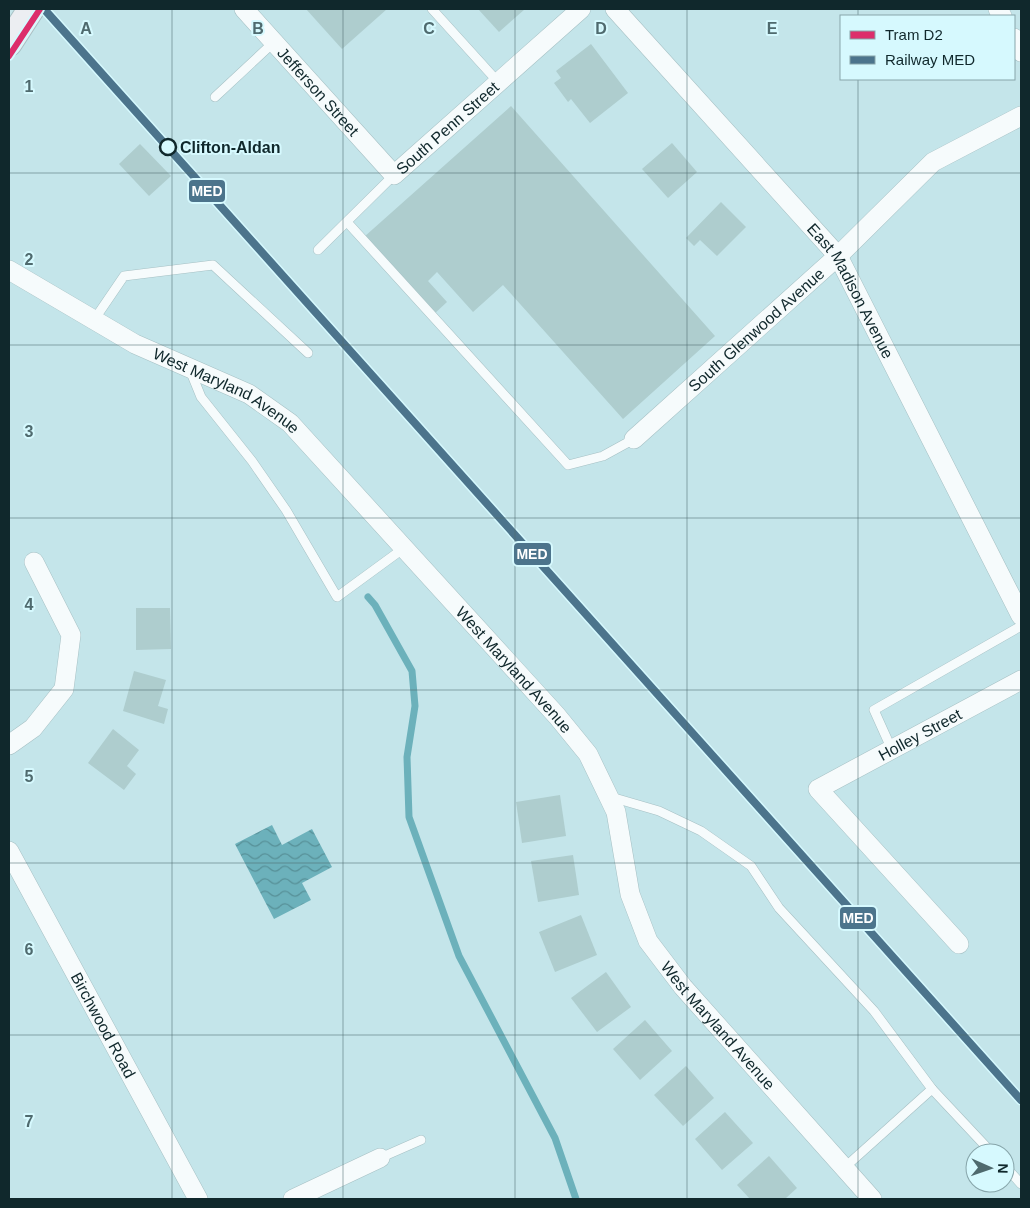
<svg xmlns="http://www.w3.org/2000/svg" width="1030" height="1208" font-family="Arial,sans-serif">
<defs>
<pattern id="water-waves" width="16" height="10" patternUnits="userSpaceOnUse" patternTransform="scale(1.25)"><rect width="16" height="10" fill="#6cb1bb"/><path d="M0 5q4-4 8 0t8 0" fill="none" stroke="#579098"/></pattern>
</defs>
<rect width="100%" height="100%" fill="#c4e5ea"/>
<!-- water -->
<path fill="url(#water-waves)" d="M272 825 282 845 312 829 332 867 302 883 311 900 274 919 235 844Z"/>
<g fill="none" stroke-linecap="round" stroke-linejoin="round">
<!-- stream -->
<path stroke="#6cb1bb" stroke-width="7" d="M368 597 375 605 412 671 415 706 407 757 409 817 459 956 555 1138 576 1199"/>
</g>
<!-- building -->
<g fill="#aecdce">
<path d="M306 9H387L342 49Z"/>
<path d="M478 9H525L499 32Z"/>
<path d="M591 44 628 93 590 123 571 99 568 102 554 83 561 78 556 71Z"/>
<path d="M511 106 715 336 623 419 503 285 473 312 437 272 428 281 447 302 433 315 364 237Z"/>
<path d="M672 143 697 172 668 198 642 169Z"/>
<path d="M140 144 171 176 149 196 119 164Z"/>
<path d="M721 202 746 227 717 256 700 240 694 246 686 238Z"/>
<path d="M136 608H170L171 649 136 650Z"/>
<path d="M134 671 166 680 158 706 168 709 164 724 123 711Z"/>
<path d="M113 729 139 750 127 766 136 774 124 790 88 763Z"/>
<path d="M560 795 566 836 522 843 516 802Z"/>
<path d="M573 855 579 895 538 902 531 861Z"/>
<path d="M581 915 597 955 555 972 539 932Z"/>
<path d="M606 972 631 1007 597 1032 571 998Z"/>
<path d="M645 1020 672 1051 640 1080 613 1049Z"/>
<path d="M686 1066 714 1098 683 1126 654 1095Z"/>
<path d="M725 1112 753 1143 722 1170 695 1139Z"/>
<path d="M769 1156 797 1188 785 1199H750L737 1185Z"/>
</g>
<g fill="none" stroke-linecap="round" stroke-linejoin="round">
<!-- service casing -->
<g stroke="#a6c0c4" stroke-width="10">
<g id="service">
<path d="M432 9 499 83"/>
<path d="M215 97 274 42"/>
<path d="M347 222 568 465 603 456 634 439"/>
<path d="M318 250 394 175"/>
<path d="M94 320 124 276 213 265 308 353"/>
<path d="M190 370 201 397 252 461 286 510 337 597 404 548"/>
<path d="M892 750 874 710 1021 626"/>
<path d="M611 797 659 811 701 831 751 866 779 908 874 1011 932 1089"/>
<path d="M380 1158 421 1140"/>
<path d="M1005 1166 1021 1184"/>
<path d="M844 1168 932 1089 992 1153"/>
</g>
</g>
<!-- minor casing -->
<g stroke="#a6c0c4" stroke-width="20">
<g id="minor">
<path id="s1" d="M244 9 394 175 581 9"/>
<path id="s2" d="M615 9 838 256 1021 616"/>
<path d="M998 9 1002 16"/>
<path d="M1014 38 1021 52"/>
<path id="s3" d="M9 270 135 344 249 394 290 423 557 716 588 754 616 812 630 894 648 941 683 987 872 1199"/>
<path id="s4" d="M634 439 838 256 933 162 1021 116"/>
<path d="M9 745 33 728 64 689 71 635 34 562"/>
<path id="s5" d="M9 851 198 1199"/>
<path id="s6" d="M959 944 818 789 1021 680"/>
<path d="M293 1199 380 1158"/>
</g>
</g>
<!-- secondary casing -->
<g stroke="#a6c0c4" stroke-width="28">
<path id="secondary" d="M9 43 31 9"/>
</g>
<!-- service -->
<use href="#service" stroke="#f6fbfc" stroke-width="9"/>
<!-- minor -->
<use href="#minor" stroke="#f6fbfc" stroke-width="19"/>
<!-- secondary -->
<use href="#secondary" stroke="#eceef2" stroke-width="26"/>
<!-- rail-1 casing -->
<g stroke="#d6f9fe" stroke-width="11">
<path id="rail-1" d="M44 9 1021 1100"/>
</g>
<!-- rail-1 -->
<use href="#rail-1" stroke="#4c748c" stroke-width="8"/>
<!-- tram-1 casing -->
<g stroke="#d6f9fe" stroke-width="10">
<path id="tram-1" d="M9 56 40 9"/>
</g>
<!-- tram-1 -->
<use href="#tram-1" stroke="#dc2e6b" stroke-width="6"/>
</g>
<!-- grid -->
<path fill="none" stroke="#4f6a6e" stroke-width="1" stroke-opacity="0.55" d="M172 9V1199M343 9V1199M515 9V1199M687 9V1199M858 9V16M858 79V1199M9 173H1021M9 345H1021M9 518H1021M9 690H1021M9 863H1021M9 1035H1021"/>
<!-- markers -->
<circle fill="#d6f9fe" stroke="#10282c" stroke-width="2.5" cx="168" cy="147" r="8"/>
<g text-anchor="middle" stroke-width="4" stroke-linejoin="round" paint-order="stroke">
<!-- street labels -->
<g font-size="16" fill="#10282c" stroke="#d6f9fe">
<text dy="6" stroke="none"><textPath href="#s1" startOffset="111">Jefferson Street</textPath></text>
<text dy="6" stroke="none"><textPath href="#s1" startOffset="295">South Penn Street</textPath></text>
<text dy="6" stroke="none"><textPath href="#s2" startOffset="369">East Madison Avenue</textPath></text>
<text dy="6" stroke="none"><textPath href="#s4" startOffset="164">South Glenwood Avenue</textPath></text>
<text dy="6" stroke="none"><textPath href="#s3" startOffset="249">West Maryland Avenue</textPath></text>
<text dy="6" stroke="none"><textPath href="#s3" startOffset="654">West Maryland Avenue</textPath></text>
<text dy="6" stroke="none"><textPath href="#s6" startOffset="325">Holley Street</textPath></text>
<text dy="6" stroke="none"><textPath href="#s3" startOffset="1074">West Maryland Avenue</textPath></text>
<text dy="6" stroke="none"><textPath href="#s5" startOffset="198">Birchwood Road</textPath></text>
</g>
<!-- stop labels -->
<g font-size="16" font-weight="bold" fill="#10282c" stroke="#d6f9fe" text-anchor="start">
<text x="180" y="153">Clifton-Aldan</text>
</g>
</g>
<g font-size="16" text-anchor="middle" font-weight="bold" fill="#4f6a6e" stroke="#d6f9fe" stroke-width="4" stroke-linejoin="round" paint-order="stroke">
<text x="86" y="34">A</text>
<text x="258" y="34">B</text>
<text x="429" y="34">C</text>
<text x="601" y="34">D</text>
<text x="772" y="34">E</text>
<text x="29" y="92">1</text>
<text x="29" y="265">2</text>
<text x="29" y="437">3</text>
<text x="29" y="610">4</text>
<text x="29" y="782">5</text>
<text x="29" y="955">6</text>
<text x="29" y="1127">7</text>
</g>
<g stroke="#d6f9fe" stroke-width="2">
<rect x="188" y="179" width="38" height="24" rx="5" fill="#4c748c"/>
<rect x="513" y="542" width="39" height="24" rx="5" fill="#4c748c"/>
<rect x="839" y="906" width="38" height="24" rx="5" fill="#4c748c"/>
</g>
<g font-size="14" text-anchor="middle" font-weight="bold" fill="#fff">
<text x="207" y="196">MED</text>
<text x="532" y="559">MED</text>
<text x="858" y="923">MED</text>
</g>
<!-- border -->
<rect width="1030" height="1208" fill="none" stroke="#10282c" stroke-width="20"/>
<!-- legend -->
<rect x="840" y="15" width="175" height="65" fill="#d6f9fe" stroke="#87a5aa"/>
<rect x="850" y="31" width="25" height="8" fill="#dc2e6b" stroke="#87a5aa"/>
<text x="885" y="40" font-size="15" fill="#10282c">Tram D2</text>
<rect x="850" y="56" width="25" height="8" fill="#4c748c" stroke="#87a5aa"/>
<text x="885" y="65" font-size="15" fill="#10282c">Railway MED</text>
<!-- north arrow -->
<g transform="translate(990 1168) rotate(92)"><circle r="24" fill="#d6f9fe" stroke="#87a5aa"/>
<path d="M0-4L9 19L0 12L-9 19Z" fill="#4f6a6e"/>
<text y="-8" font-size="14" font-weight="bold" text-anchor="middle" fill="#10282c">N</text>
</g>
</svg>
